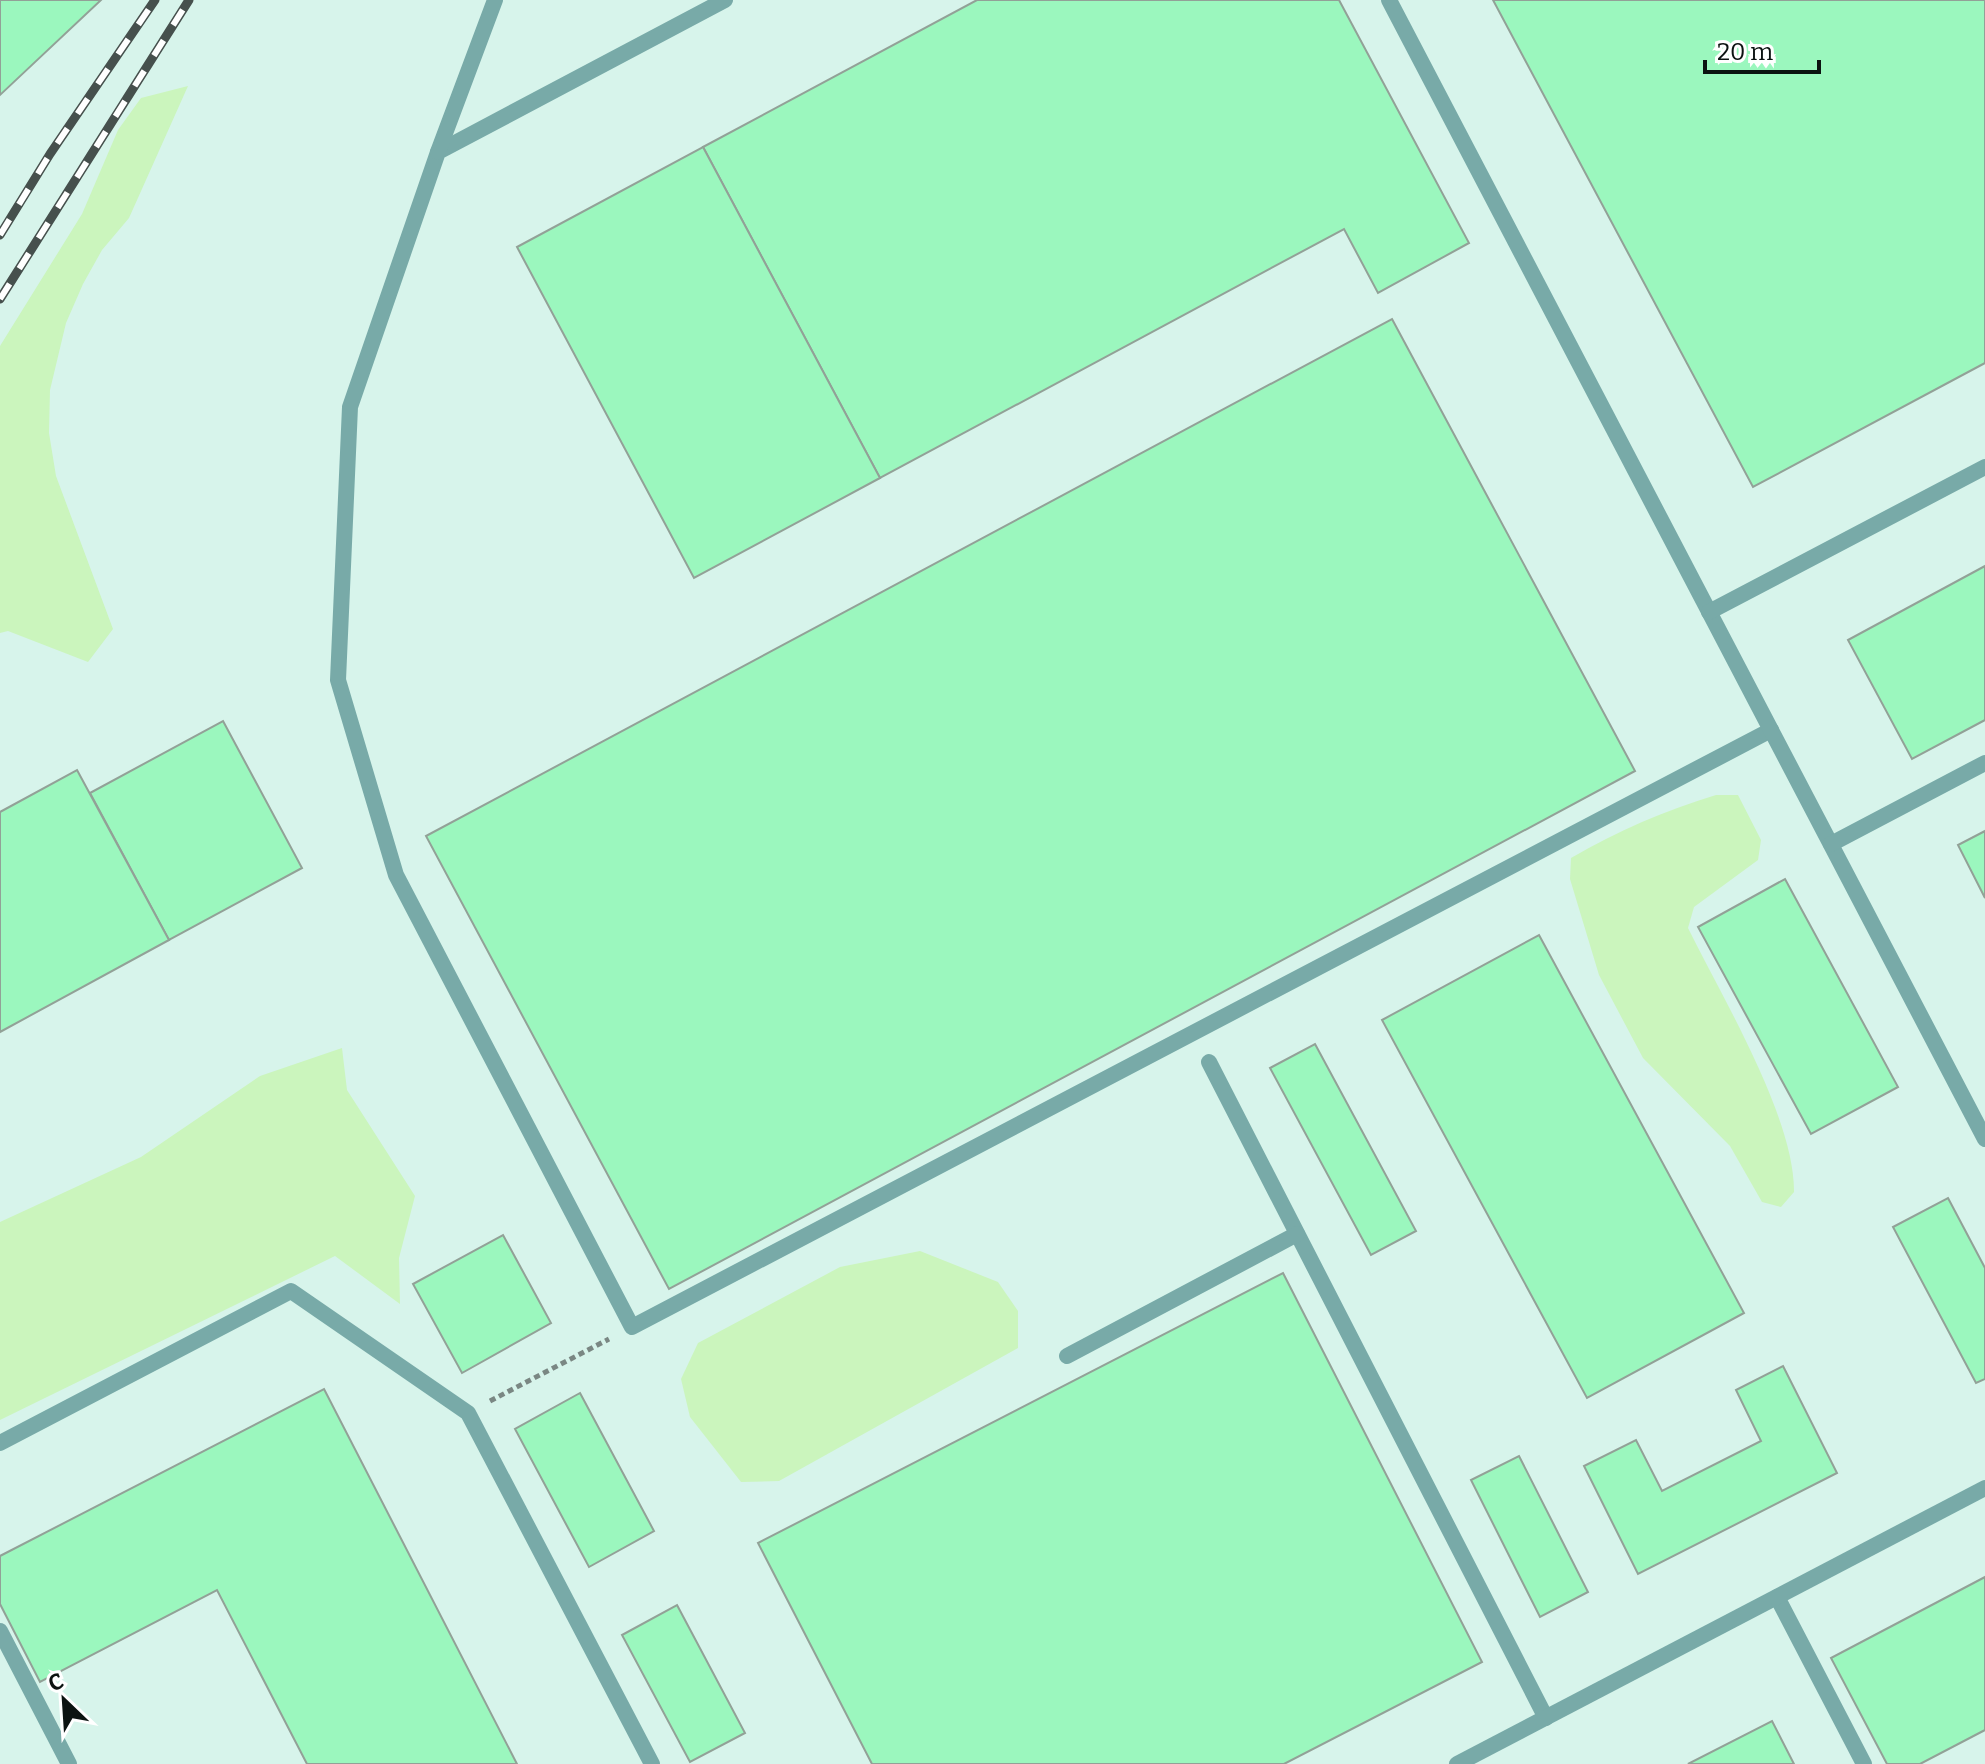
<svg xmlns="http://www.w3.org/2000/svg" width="1985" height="1764" font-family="Bitter,serif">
<rect width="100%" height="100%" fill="#e9fcf6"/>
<!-- built -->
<rect fill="#d7f4eb" x="0" y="0" width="1985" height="1764"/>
<!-- green -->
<g fill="#cbf5bd">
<path d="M188 86 129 218 102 250 83 284 66 323 50 390 49 433 56 476 113 629 88 662 8 631 0 633V346L82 214 118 130 141 98Z"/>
<path d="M1716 795H1738L1761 840 1758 860 1694 907 1688 928C1722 997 1795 1118 1794 1192L1781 1207 1762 1202 1730 1146 1643 1058 1599 975 1570 879 1571 858C1617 831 1666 810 1716 795Z"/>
<path d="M342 1048 347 1090 415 1196 399 1258 400 1304 335 1256 0 1420V1222L141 1157 260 1076Z"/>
<path d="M920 1251 998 1282 1018 1311V1348L779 1481 741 1482 690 1417 681 1379 698 1343 840 1267Z"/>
</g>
<!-- building -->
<g fill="#9bf7be" stroke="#92a197" stroke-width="2">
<path d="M0 0H101L0 95Z"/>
<path d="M977 0H1339L1469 243 1378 293 1344 229 880 478 703 147Z"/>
<path d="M1493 0H1985V363L1753 487Z"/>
<path d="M703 147 880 478 694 578 517 247Z"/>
<path d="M1392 319 1635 771 669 1289 426 836Z"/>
<path d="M1985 566V720L1912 759 1848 640Z"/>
<path d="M223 721 302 868 169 940 90 793Z"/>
<path d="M77 770 169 940 0 1032V812Z"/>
<path d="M1985 831V898L1958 845Z"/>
<path d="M1785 879 1898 1087 1811 1134 1698 927Z"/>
<path d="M1539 935 1744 1313 1587 1398 1382 1020Z"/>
<path d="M1315 1044 1416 1231 1371 1255 1270 1068Z"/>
<path d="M1948 1198 1985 1268V1379L1976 1383 1893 1227Z"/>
<path d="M503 1235 551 1323 462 1373 413 1284Z"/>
<path d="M1283 1273 1482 1662 1284 1764H872L758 1543Z"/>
<path d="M1783 1366 1837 1473 1638 1574 1584 1466 1636 1440 1662 1491 1761 1441 1736 1390Z"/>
<path d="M324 1389 517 1764H307L217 1590 40 1682 0 1604V1556Z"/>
<path d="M580 1393 654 1531 589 1567 515 1429Z"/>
<path d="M1519 1456 1588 1592 1540 1617 1471 1480Z"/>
<path d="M1985 1577V1730L1920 1764H1887L1831 1658Z"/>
<path d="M677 1605 745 1733 690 1762 622 1635Z"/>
<path d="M1772 1721 1794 1764H1688Z"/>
</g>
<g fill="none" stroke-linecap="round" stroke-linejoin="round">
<!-- path -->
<path stroke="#7a8783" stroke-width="5" stroke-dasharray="6 4" stroke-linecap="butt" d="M490 1401 609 1339"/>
<!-- lane -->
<g stroke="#78aaa8" stroke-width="16">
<path d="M725 0 438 152 350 407 338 680 396 875 632 1327 1771 730"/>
<path d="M1389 0 1985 1139"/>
<path d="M438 152 495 0"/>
<path d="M1709 612 1985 467"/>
<path d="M1831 844 1985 763"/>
<path d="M1209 1062 1546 1718"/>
<path d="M1067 1356 1297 1234"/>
<path d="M0 1443 291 1291 468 1413 652 1764"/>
<path d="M1777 1597 1864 1764"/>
<path d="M0 1631 69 1764"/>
<path d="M1457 1764 1985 1488"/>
</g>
<!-- rail casing -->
<g stroke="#46504d" stroke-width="9">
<g id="rail">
<path d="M0 235 50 154 155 0"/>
<path d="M0 299 189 0"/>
</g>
</g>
<!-- rail -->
<use href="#rail" stroke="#fff" stroke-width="6" stroke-dasharray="18" stroke-linecap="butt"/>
</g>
<!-- north arrow -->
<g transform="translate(64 1700) rotate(335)" stroke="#ffffff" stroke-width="6" paint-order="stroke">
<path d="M0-6L14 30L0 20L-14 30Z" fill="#0c1311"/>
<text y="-12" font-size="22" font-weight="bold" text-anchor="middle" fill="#0c1311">С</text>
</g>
<!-- scale -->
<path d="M1705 60v12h114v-12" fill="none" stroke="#0c1311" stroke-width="4"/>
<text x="1717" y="60" font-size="24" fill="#0c1311" stroke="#ffffff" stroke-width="6" paint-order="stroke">20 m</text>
</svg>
